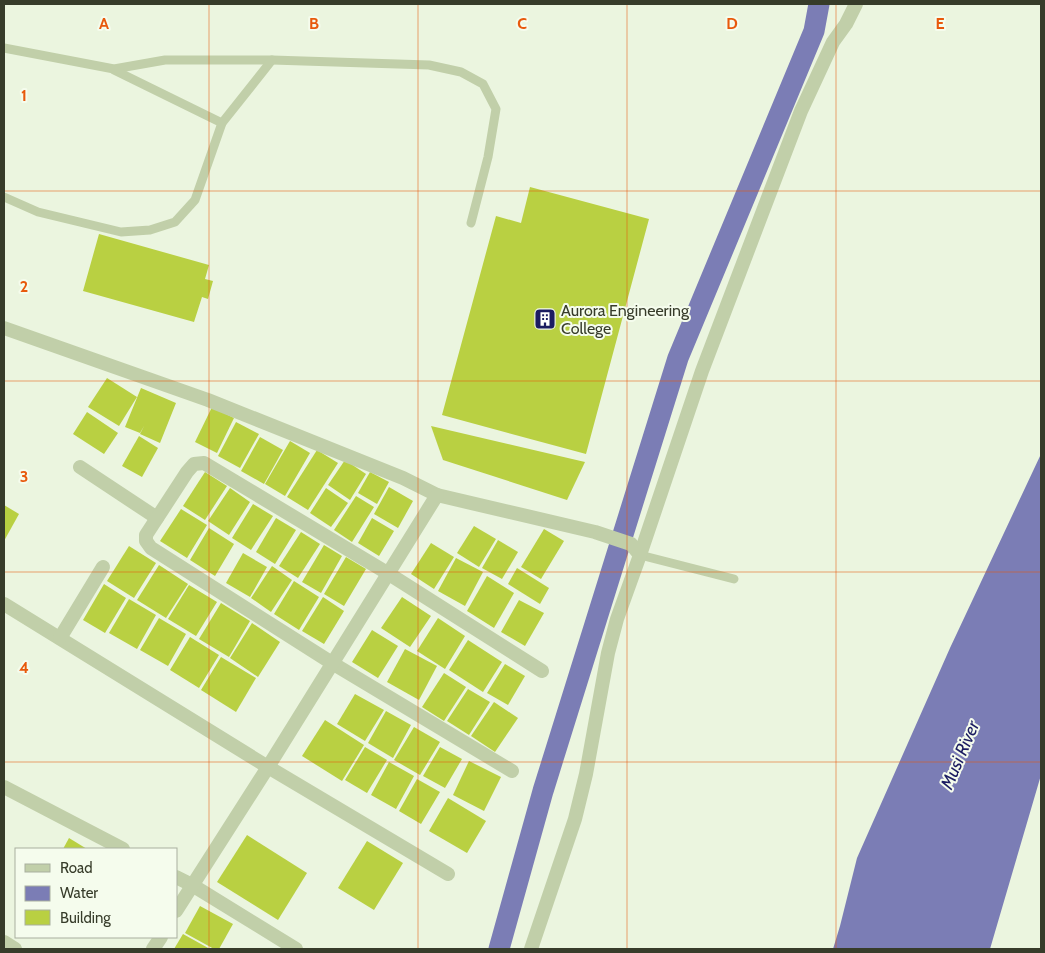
<svg xmlns="http://www.w3.org/2000/svg" width="1045" height="953" font-family="Cabin,sans-serif">
<rect width="100%" height="100%" fill="#ebf5df"/>
<!-- water -->
<path fill="#7b7db5" d="M1041 454V775L990 949H833L840 926 857 858 950 648Z"/>
<g fill="none" stroke-linecap="round" stroke-linejoin="round">
<!-- canal -->
<path stroke="#7b7db5" stroke-width="21" d="M499 949 543 791 678 358 814 31 819 4"/>
</g>
<!-- building -->
<g fill="#b9d042">
<path d="M530 187 649 219 586 454 442 415 496 216 521 223Z"/>
<path d="M99 234 209 265 205 279 213 281 208 299 202 297 194 322 83 291Z"/>
<path d="M107 378 137 397 119 426 88 407Z"/>
<path d="M141 388 176 403 160 443 140 434 144 426 140 433 125 427Z"/>
<path d="M212 407 234 418 217 453 195 442Z"/>
<path d="M87 412 118 433 104 454 73 434Z"/>
<path d="M236 422 259 434 240 468 218 456Z"/>
<path d="M431 426 585 462 567 500 443 460Z"/>
<path d="M139 436 158 448 142 477 122 466Z"/>
<path d="M260 437 283 450 264 484 241 471Z"/>
<path d="M290 441 310 453 285 496 265 484Z"/>
<path d="M317 450 338 463 308 510 287 497Z"/>
<path d="M345 460 366 474 350 500 328 485Z"/>
<path d="M205 472 227 486 205 520 183 506Z"/>
<path d="M370 472 389 482 377 504 358 493Z"/>
<path d="M389 487 413 501 398 528 374 514Z"/>
<path d="M230 488 250 502 229 535 208 521Z"/>
<path d="M326 488 348 503 331 527 310 513Z"/>
<path d="M356 496 374 507 352 542 334 530Z"/>
<path d="M253 504 273 516 251 550 232 538Z"/>
<path d="M4 505 19 514 4 541Z"/>
<path d="M181 509 207 525 187 558 160 541Z"/>
<path d="M276 518 296 530 275 564 256 552Z"/>
<path d="M372 518 394 531 379 556 358 543Z"/>
<path d="M474 526 496 539 479 567 457 553Z"/>
<path d="M209 528 234 544 215 576 190 560Z"/>
<path d="M544 529 564 541 541 579 521 567Z"/>
<path d="M301 532 320 544 298 578 279 566Z"/>
<path d="M498 540 518 552 502 579 482 568Z"/>
<path d="M431 543 454 557 434 589 411 574Z"/>
<path d="M324 545 342 556 321 593 302 582Z"/>
<path d="M129 546 156 563 134 598 107 581Z"/>
<path d="M243 553 267 567 250 597 226 583Z"/>
<path d="M346 557 366 569 344 606 324 594Z"/>
<path d="M456 558 483 572 465 606 438 591Z"/>
<path d="M159 565 188 584 166 618 137 600Z"/>
<path d="M272 566 292 580 271 612 251 598Z"/>
<path d="M517 568 549 588 540 604 508 584Z"/>
<path d="M487 576 514 593 494 628 467 611Z"/>
<path d="M294 581 319 597 299 630 274 614Z"/>
<path d="M104 584 126 598 105 633 83 620Z"/>
<path d="M189 585 217 602 196 636 168 619Z"/>
<path d="M323 597 344 611 324 644 302 631Z"/>
<path d="M402 597 431 616 410 647 381 628Z"/>
<path d="M129 599 156 615 137 649 109 633Z"/>
<path d="M519 600 544 613 525 646 501 632Z"/>
<path d="M221 603 250 621 229 657 199 639Z"/>
<path d="M159 618 186 634 168 666 140 650Z"/>
<path d="M438 618 465 636 445 669 417 651Z"/>
<path d="M252 623 280 642 258 677 230 658Z"/>
<path d="M372 630 398 646 378 678 352 662Z"/>
<path d="M190 637 219 655 199 688 170 670Z"/>
<path d="M468 640 502 662 483 692 449 670Z"/>
<path d="M405 649 437 666 419 700 387 682Z"/>
<path d="M221 657 256 678 236 712 201 690Z"/>
<path d="M505 664 525 676 508 705 487 693Z"/>
<path d="M444 673 466 687 444 721 422 707Z"/>
<path d="M468 689 490 702 469 735 447 721Z"/>
<path d="M355 694 384 710 365 741 337 724Z"/>
<path d="M494 702 518 718 495 752 471 736Z"/>
<path d="M386 711 411 725 393 758 368 743Z"/>
<path d="M325 720 364 745 342 781 302 756Z"/>
<path d="M414 727 440 742 420 775 394 760Z"/>
<path d="M365 747 387 760 367 793 345 780Z"/>
<path d="M440 747 462 759 445 788 423 776Z"/>
<path d="M469 761 501 777 484 811 453 795Z"/>
<path d="M389 762 414 776 396 809 371 795Z"/>
<path d="M417 779 440 792 421 824 399 811Z"/>
<path d="M448 798 486 821 467 853 429 831Z"/>
<path d="M247 835 307 873 278 920 217 882Z"/>
<path d="M69 838 87 849H63Z"/>
<path d="M367 841 403 863 374 910 338 888Z"/>
<path d="M200 906 233 924 219 949H214L185 933Z"/>
<path d="M183 934 210 949H174Z"/>
</g>
<g fill="none" stroke-linecap="round" stroke-linejoin="round">
<!-- service -->
<g stroke="#c1cfa9" stroke-width="9">
<path d="M4 48 114 69 165 60H272L429 65 461 72 483 84 496 109 488 157 471 223"/>
<path d="M114 70 222 123"/>
<path d="M4 197 38 212 121 232 150 230 175 222 195 200 222 123 272 60"/>
<path d="M640 555 734 579"/>
</g>
<!-- minor -->
<g stroke="#c1cfa9" stroke-width="14">
<path d="M4 328 208 400 403 478 437 495 595 532 631 544 640 555"/>
<path d="M80 467 157 518"/>
<path d="M4 604 268 767 448 874"/>
<path d="M60 638 103 567"/>
<path d="M512 771 332 663 151 548 146 541V535L187 472 194 464 204 463 389 574 542 671"/>
<path d="M4 787 123 849"/>
<path d="M176 877 192 885 296 949"/>
<path d="M176 911 268 767 437 495"/>
<path d="M4 942 15 949"/>
<path d="M153 949 161 937"/>
<path d="M531 949 575 819 586 774 608 653 617 619 640 555 702 371 801 111 833 42 846 24 856 4"/>
</g>
</g>
<!-- grid -->
<path fill="none" stroke="#e8590c" stroke-width="1" stroke-opacity="0.55" d="M209 4V949M418 4V949M627 4V949M836 4V949M4 191H1041M4 381H1041M4 572H1041M4 762H1041"/>
<!-- icons -->
<defs>
<g id="building-square" transform="scale(1.125)"><rect x="-9" y="-9" width="18" height="18" rx="4" fill="#1b1c61" stroke="#f5fced"/><path d="M-4-6H4V6H1V3H-1V6H-4ZM-2.5-4.3h1.7v1.8h-1.7ZM.8-4.3h1.7v1.8H.8ZM-2.5-1h1.7V.8h-1.7ZM.8-1h1.7V.8H.8Z" fill="#fff"/></g>
</defs>
<g fill-rule="evenodd">
<use href="#building-square" x="545" y="319"/>
</g>
<g text-anchor="middle" stroke-width="4" stroke-linejoin="round" paint-order="stroke">
<!-- poi labels -->
<g font-size="16" fill="#373c2a" stroke="#f5fced" text-anchor="start">
<text x="561" y="316">Aurora Engineering<tspan x="561" dy="18">College</tspan></text>
</g>
<!-- water labels -->
<g font-size="18" font-style="italic" fill="#1b1c61" stroke="#f5fced">
<text transform="translate(960 755) rotate(-67)" y="6">Musi River</text>
</g>
</g>
<g font-size="16" text-anchor="middle" font-weight="bold" fill="#e8590c" stroke="#f5fced" stroke-width="4" stroke-linejoin="round" paint-order="stroke">
<text x="104" y="29">A</text>
<text x="314" y="29">B</text>
<text x="522" y="29">C</text>
<text x="732" y="29">D</text>
<text x="940" y="29">E</text>
<text x="24" y="101">1</text>
<text x="24" y="292">2</text>
<text x="24" y="482">3</text>
<text x="24" y="673">4</text>
</g>
<!-- border -->
<rect width="1045" height="953" fill="none" stroke="#373c2a" stroke-width="10"/>
<!-- legend -->
<rect x="15" y="848" width="162" height="90" fill="#f5fced" stroke="#a9af9f"/>
<rect x="25" y="864" width="25" height="8" fill="#c1cfa9" stroke="#a9af9f"/>
<text x="60" y="873" font-size="15" fill="#373c2a">Road</text>
<rect x="25" y="886" width="25" height="15" fill="#7b7db5" stroke="#a9af9f"/>
<text x="60" y="898" font-size="15" fill="#373c2a">Water</text>
<rect x="25" y="910" width="25" height="15" fill="#b9d042" stroke="#a9af9f"/>
<text x="60" y="923" font-size="15" fill="#373c2a">Building</text>
</svg>
